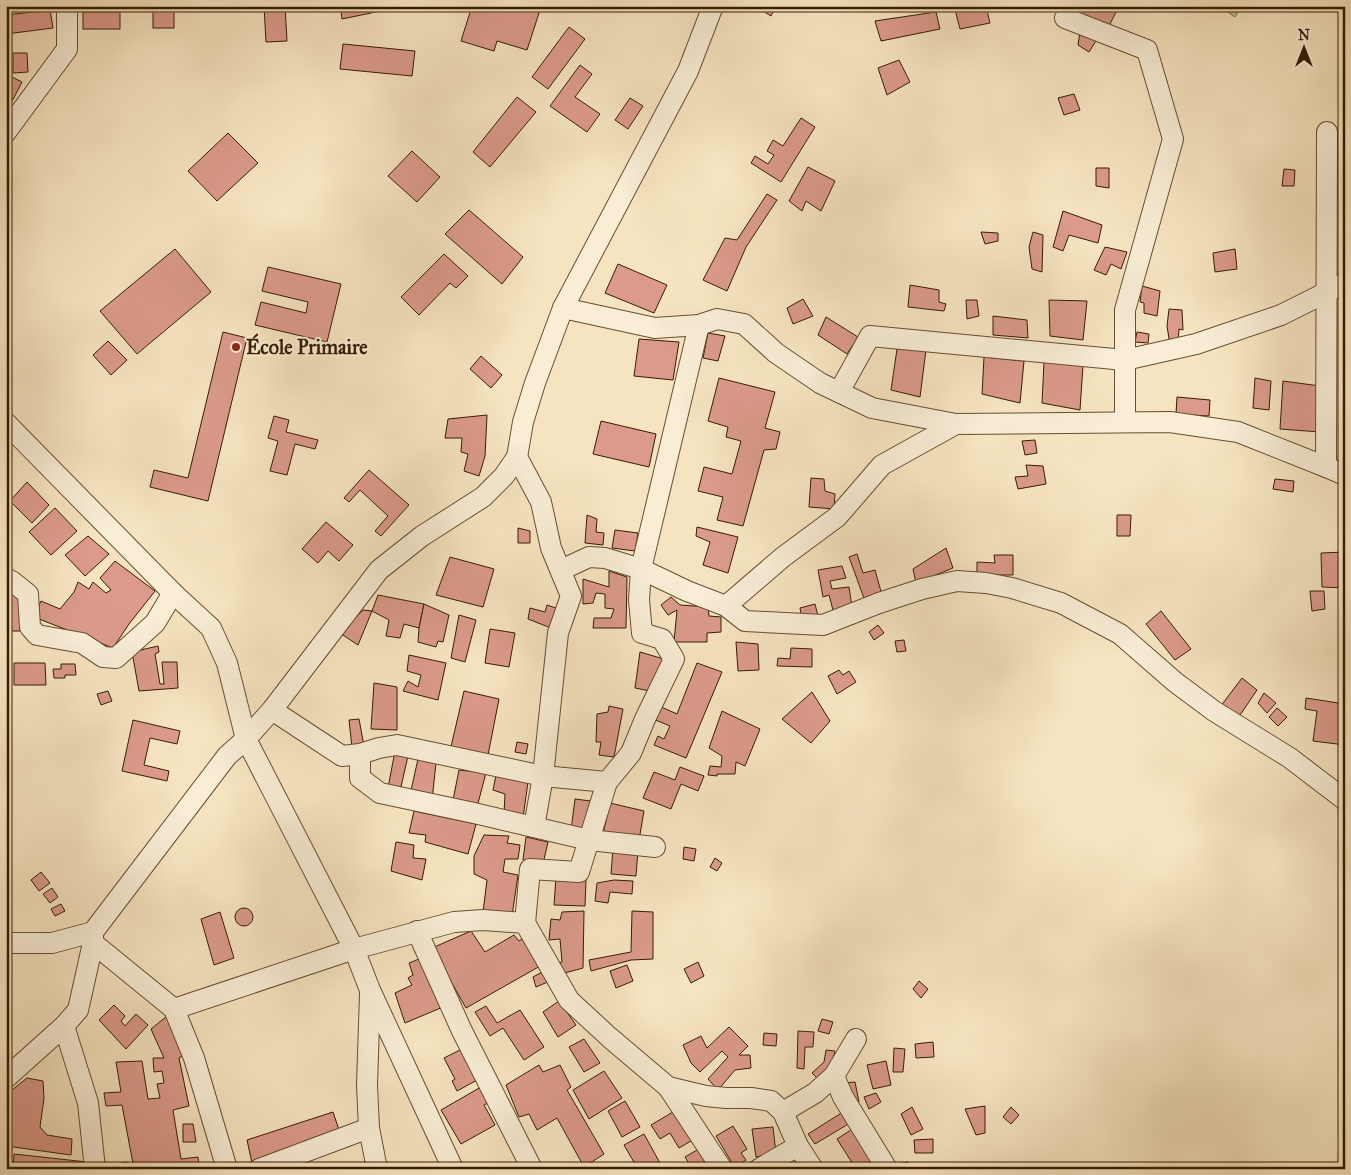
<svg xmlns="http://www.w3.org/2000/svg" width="1351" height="1175" font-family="'IM FELL Great Primer',serif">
<rect width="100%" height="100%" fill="#f6e4c0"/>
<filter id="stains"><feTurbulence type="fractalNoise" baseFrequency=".004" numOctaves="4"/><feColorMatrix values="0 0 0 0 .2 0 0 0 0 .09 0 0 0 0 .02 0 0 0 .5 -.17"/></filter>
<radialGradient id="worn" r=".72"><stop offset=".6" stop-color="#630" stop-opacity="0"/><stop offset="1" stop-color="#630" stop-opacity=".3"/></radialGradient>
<!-- green -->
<path fill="#bdc492" stroke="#7a704a" d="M1219 6H1241L1235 17Z"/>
<!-- building -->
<g fill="#db9a8b" stroke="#361c01">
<path d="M6 6H24V10L6 12Z"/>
<rect x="153" y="6" width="21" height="22"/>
<path d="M264 6H285L287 41 266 42Z"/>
<path d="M340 6H405L342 19Z"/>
<path d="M472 6H489L503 11 505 6 541 7 527 50 497 41 494 51 461 41Z"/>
<path d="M755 6H776L771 16Z"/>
<path d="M954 6H986L990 23 960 29Z"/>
<path d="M1044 6H1064V7L1045 10Z"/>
<path d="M1072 6H1097L1116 12 1106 32 1071 16Z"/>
<path d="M50 10 53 28 6 34V15Z"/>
<rect x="83" y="12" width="37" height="17"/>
<path d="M936 12 940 29 881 41 875 21Z"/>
<path d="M569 27 585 39 548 89 532 77Z"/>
<path d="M1080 32 1096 41 1089 52 1078 45Z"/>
<path d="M343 44 415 51 412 76 340 69Z"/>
<path d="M13 53H27L28 72 13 73Z"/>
<path d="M899 60 910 82 887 95 878 68Z"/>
<path d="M580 65 592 74 575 97 600 114 587 132 550 106Z"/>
<path d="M6 74 22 82 6 113Z"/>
<path d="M1074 94 1080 110 1064 115 1058 98Z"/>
<path d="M517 97 536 112 490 167 473 152Z"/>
<path d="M630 98 643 106 628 129 615 120Z"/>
<path d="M801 118 815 127 781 182 751 163 755 156 768 164 774 155 767 151 773 140 783 146Z"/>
<path d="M228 133 258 163 217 201 188 171Z"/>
<path d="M412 151 440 177 417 202 388 176Z"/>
<path d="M808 167 835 181 821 211 806 201 802 211 789 201Z"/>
<path d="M1096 168H1109V188L1096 186Z"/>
<path d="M1284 169 1295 170 1294 186H1282Z"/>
<path d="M1341 180H1345V203H1340Z"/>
<path d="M767 194 777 200 746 247 727 291 703 280 725 238 737 240Z"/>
<path d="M469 210 523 257 502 284 445 234Z"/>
<path d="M1063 211 1102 225 1098 243 1069 235 1063 251 1053 247Z"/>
<path d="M981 232 998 233V241L985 244Z"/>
<path d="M1033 232 1043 235 1042 272 1032 269 1029 247Z"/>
<path d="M1105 247 1127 252 1121 269 1111 264 1106 275 1094 270Z"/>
<path d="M175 249 211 292 137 354 100 311Z"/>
<path d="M1235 249 1237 269 1215 272 1213 253Z"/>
<path d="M444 254 468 276 456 288 450 283 419 315 401 297Z"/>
<path d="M618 264 667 285 654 313 605 293Z"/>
<path d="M268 267 341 284 327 342 255 325 261 302 306 313 308 302 262 291Z"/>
<path d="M910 285 939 290V302L946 304 944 311 908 307Z"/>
<path d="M1142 286 1160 291 1157 316 1144 313V303L1140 302Z"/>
<path d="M803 299 813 316 793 324 787 308Z"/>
<path d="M966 300H977L979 316 967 319Z"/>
<path d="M1049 300 1087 301 1083 340 1050 336Z"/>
<path d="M1169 309 1182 310 1183 330 1179 329 1178 343 1170 345 1167 326Z"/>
<path d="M993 316 1027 320 1028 338 993 335Z"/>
<path d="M826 317 858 337 847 354 818 335Z"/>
<path d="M223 332 247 338 208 501 150 487 154 470 188 478Z"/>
<path d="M1137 332 1149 334 1148 343 1135 342Z"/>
<path d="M708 333 725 336 718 361 703 358Z"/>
<path d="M639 339 679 342 673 380 634 376Z"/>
<path d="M108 341 127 360 111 375 93 355Z"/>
<path d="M897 349 926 350 920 397 891 390Z"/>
<path d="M481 356 502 375 491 388 470 369Z"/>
<path d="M984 357 1024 361 1020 403 982 394Z"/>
<path d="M1044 362 1083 365 1080 410 1042 403Z"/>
<path d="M719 378 775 392 765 428 780 432 776 449 764 450 743 526 717 520 723 497 698 491 704 467 732 474 741 441 726 437 728 427 708 421Z"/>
<path d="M1255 378 1271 381 1269 410 1253 408Z"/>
<path d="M1283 381 1320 386V432L1280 429Z"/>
<path d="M1177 397 1210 400 1209 416 1176 414Z"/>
<path d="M487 415 485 456 479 476 464 471 468 454 461 452 462 438H445L448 419Z"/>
<path d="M274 416 289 420 286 432 318 440 315 449 295 444 287 475 270 471 278 441 268 438Z"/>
<path d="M601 421 656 434 649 467 593 454Z"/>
<path d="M1035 440 1037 453 1025 455 1022 441Z"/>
<path d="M1026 465 1043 466 1046 484 1018 489 1015 477 1028 476Z"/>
<path d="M369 470 409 505 381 536 375 531 388 516 360 490 349 502 344 498Z"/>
<path d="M811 478 824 479 825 491 835 494 834 509 809 507Z"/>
<path d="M1275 479 1294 481 1293 492 1273 489Z"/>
<path d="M27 482 49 505 32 523 10 501Z"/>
<path d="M55 508 77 531 51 555 29 532Z"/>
<path d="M587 515 597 519 596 532 604 533 603 545 585 543Z"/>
<path d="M1117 515H1131L1130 536H1117Z"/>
<path d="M326 522 353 545 339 561 328 551 318 563 302 549Z"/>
<path d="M697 527 738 537 728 573 703 565 710 542 696 536Z"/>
<path d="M518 528 530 531V543H518Z"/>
<path d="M615 530 638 533 635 551 612 548Z"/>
<path d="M88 536 109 554 85 576 65 555Z"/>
<path d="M946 548 953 568 916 583 913 569Z"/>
<path d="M1345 552V588L1322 587 1321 553Z"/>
<path d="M857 554 863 573 875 570 882 595 865 601 849 557Z"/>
<path d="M994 555H1013V575H977V562L995 563Z"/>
<path d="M450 557 494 569 483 607 436 595Z"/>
<path d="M115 561 155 591 129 624 113 648 34 617 41 601 60 609 74 592 78 582 89 589 93 582 106 593 111 590 100 578Z"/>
<path d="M842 566 846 578 830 581 832 589 849 587 852 607 834 614 829 595 823 597 818 570Z"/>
<path d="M609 571 627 577 626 628H593L594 618H611L614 609 605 608V594L596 593 593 603 583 604V579L609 587Z"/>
<path d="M1310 591H1324L1325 609 1312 611Z"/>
<path d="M6 595H24L25 631H6Z"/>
<path d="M378 595 424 604 419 628 404 624 400 638 386 636 389 620 372 611Z"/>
<path d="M671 597 680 605 708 607 709 616 721 617V632L707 633V642H674L677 610 668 615 661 605Z"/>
<path d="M1345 597V611L1341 609Z"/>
<path d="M424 604 449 615 443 642 438 641 436 647 418 642 419 628Z"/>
<path d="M815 604 818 616 802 619 800 608Z"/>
<path d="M547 605 559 609 551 628 528 619 530 608 545 612Z"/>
<path d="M363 610 372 611 358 645 340 633Z"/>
<path d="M1161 611 1191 649 1175 660 1146 624Z"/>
<path d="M459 615 476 620 465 662 451 658Z"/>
<path d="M878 625 884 633 874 640 869 632Z"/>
<path d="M490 629 515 633 509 667 485 663Z"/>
<path d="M904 640 906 651 897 652 895 641Z"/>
<path d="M736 642 758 644 759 670 738 671Z"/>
<path d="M158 646 159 652 155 654 160 684H164L162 662H177L178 688 139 691 132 652Z"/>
<path d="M791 648 812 649V667L777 666 778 658 790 659Z"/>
<path d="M640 652 667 660 650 691 635 688Z"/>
<path d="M409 655 446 663 438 700 403 691 408 681 418 687 421 675 407 671Z"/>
<path d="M14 663H45L46 685H14Z"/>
<path d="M697 663 722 672 686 758 654 745 658 736 664 739 670 726 653 719 659 706 677 714Z"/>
<path d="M61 664H75L76 675H65V678H54L53 669H61Z"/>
<path d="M839 670 843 675 849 671 856 682 837 694 828 676Z"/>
<path d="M1242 678 1257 690 1238 718 1220 707Z"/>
<path d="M374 683 397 687V730L371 729Z"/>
<path d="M108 691 112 701 101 705 97 694Z"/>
<path d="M464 691 499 699 487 760 450 751Z"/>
<path d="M812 692 830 721 811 743 782 719Z"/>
<path d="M1264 693 1276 703 1267 713 1258 703Z"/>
<path d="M1306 698 1345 704V745L1313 741 1317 711 1305 709Z"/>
<path d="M609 706 623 709 614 757 599 755 601 742H596L597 714 608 712Z"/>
<path d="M1277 708 1287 717 1278 726 1269 717Z"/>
<path d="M722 711 760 729 745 766 736 762 735 774H717V776L708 775 710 766 721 767 722 756 709 748Z"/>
<path d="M359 719 364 746 352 748 349 720Z"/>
<path d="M133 720 180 731 177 744 150 738 144 765 169 771 167 781 122 771Z"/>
<path d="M517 742 528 744 526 754 515 752Z"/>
<path d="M395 751 408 756 400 791 388 788Z"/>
<path d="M418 759 436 763 432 800 410 795Z"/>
<path d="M680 767 704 776 698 791 681 784 671 809 643 798 654 772 675 780Z"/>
<path d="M459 770 486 773 477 807 453 800Z"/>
<path d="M496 775 528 782 523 818 504 814 505 794 493 790Z"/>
<path d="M575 799 591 801 585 833 571 830Z"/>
<path d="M610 803 644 811 639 840 603 834Z"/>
<path d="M414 811 476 824 468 854 425 842 426 835 409 833Z"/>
<path d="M484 835 509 836 507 843 520 845 518 859H505L503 872 518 875 512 916 483 912 487 880 474 874V856Z"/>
<path d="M526 837 548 842 543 864 523 860Z"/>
<path d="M396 842 414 845 413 858 426 859 422 880 391 871Z"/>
<path d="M684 847 696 849 694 861 683 859Z"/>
<path d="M613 848 638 850 636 876 611 874Z"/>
<path d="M715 858 722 863 717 871 710 867Z"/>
<path d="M41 872 50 883 39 891 31 880Z"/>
<path d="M556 877 586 879 585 906 554 905Z"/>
<path d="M614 880 633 881 632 894 610 892 608 903 595 901 597 883Z"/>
<path d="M52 888 58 897 50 903 43 894Z"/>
<path d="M61 904 65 911 55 916 51 909Z"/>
<circle cx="244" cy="917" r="9"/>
<path d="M584 911 583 968 561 974 555 964 562 962 560 939 549 940 551 919 560 920 562 912Z"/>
<path d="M632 911 653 912V959L631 960 591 971 589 960 631 952Z"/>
<path d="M220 912 234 958 214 965 201 919Z"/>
<path d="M471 931 485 952 514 935 519 941 526 936 542 965 466 1008 432 948Z"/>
<path d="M419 959 443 1007 405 1023 395 993 412 985 408 978 413 975 409 963Z"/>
<path d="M698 962 704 976 691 983 684 969Z"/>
<path d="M627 965 633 981 616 988 610 971Z"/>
<path d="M544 971 550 981 536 987 533 977Z"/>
<path d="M919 981 928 989 921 998 913 989Z"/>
<path d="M559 1001 576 1025 558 1037 543 1012Z"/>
<path d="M114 1005 125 1016 121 1021 125 1026 136 1014 148 1025 126 1049 99 1020Z"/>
<path d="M486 1006 497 1023 520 1010 544 1047 524 1060 503 1028 490 1036 475 1012Z"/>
<path d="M167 1016 184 1055 179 1058 189 1106 173 1110 181 1159 198 1157 199 1169H116V1164L127 1162 128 1169H134L122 1105 106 1106 104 1093 121 1092 116 1062 142 1061 148 1099 160 1098 157 1084 164 1083 162 1071 154 1072 153 1058H164L151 1029Z"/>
<path d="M822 1019 833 1022 829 1034 818 1031Z"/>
<path d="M729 1027 748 1046 739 1055H750L751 1068 735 1070 718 1090 708 1079 728 1057 722 1051 700 1072 691 1063 683 1045 701 1036 707 1048Z"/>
<path d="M798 1031 814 1032 813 1047H805L804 1069 797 1068Z"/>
<path d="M764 1033 777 1034 776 1046 763 1045Z"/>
<path d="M584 1039 600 1063 584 1072 569 1047Z"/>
<path d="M933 1042 934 1057 916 1058 915 1044Z"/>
<path d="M894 1048 905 1049 903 1072H893Z"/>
<path d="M462 1049 479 1079 457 1091 452 1081 455 1079 444 1058Z"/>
<path d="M826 1050 835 1051 832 1063 818 1079 812 1073 824 1062Z"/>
<path d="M886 1061 891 1085 873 1089 867 1065Z"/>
<path d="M539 1065 543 1072 560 1065 571 1087 567 1090 604 1154 584 1167 557 1118 537 1130 529 1114 519 1117 506 1085Z"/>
<path d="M604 1071 622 1098 589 1119 573 1090Z"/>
<path d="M27 1078 43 1081 44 1098 40 1127 47 1135 72 1139 71 1155 6 1146V1095Z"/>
<path d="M855 1082 859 1102 852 1104 845 1083Z"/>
<path d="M481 1087 490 1102 484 1105 495 1125 461 1144 441 1110Z"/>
<path d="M876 1093 881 1102 869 1109 864 1097Z"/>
<path d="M625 1101 640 1127 622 1137 608 1111Z"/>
<path d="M985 1106V1133L976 1135 965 1109Z"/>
<path d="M912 1107 923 1129 911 1135 901 1114Z"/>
<path d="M1011 1107 1019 1115 1011 1124 1003 1117Z"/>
<path d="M678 1109 696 1138 679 1148 670 1133 660 1139 651 1125Z"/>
<path d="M333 1112 340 1133 252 1163 247 1140Z"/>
<path d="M843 1112 850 1123 815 1144 808 1134Z"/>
<path d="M183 1124H193L196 1142H183Z"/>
<path d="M733 1126 747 1149 741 1153 746 1160 735 1168 716 1136Z"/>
<path d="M773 1127 776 1153 756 1157 752 1129Z"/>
<path d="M854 1128 878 1169H856L837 1139Z"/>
<path d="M644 1134 660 1163 649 1169H638L624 1145Z"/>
<path d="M933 1139V1153H915L914 1140Z"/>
<path d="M704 1146 718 1169H692L685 1157Z"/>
<path d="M14 1154 87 1162 86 1169H13Z"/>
<path d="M908 1162 909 1169H898L897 1164Z"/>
<path d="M569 1163 572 1169H561V1168Z"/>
</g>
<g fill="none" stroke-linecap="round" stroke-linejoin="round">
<!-- minor casing -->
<g stroke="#664e31" stroke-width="22">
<g id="minor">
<path d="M1065 18 1147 50 1173 139 1125 310V422"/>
<path d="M6 132 67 49V6"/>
<path d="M563 308 655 328 699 325 717 319 744 324 776 353 820 383 872 408 956 424 1170 422 1238 432 1326 467 1345 475"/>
<path d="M839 392 870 336 1125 360 1196 344 1281 315 1345 283"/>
<path d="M6 423 173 593 211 628 227 663 246 739 354 949 370 990 453 1169"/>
<path d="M517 457 541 502 551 548 571 596 558 633 543 776 534 827"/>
<path d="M1326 467 1327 132"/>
<path d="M561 570 589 557 605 558 641 569 687 591 726 606 745 621 823 625 879 603 922 589 957 581 986 583 1012 588 1061 603 1120 634 1175 682 1214 711 1290 758 1345 800"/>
<path d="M6 578 13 582 28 594 30 627 37 635 82 643 103 657 116 658 155 623 173 593"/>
<path d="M726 606 783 557 837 517 882 465 956 424"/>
<path d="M272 710 342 756 360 754 379 748 397 745 543 776 607 782"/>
<path d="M360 754V778L380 793 474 813 589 840 655 847"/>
<path d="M525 923 530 869 579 872 607 782 631 753 645 719 674 659 662 639 642 633 639 600 641 569 699 325"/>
<path d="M417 931 462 1031 532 1169"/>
<path d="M6 943H52L93 932"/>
<path d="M93 943 174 1009 194 1058 227 1169"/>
<path d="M370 994 367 1085 369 1128 377 1169"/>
<path d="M174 1009 354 949 454 922 483 920 525 923 569 1000 609 1037 668 1087 722 1169"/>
<path d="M64 1026 88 1103 95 1169"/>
<path d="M834 1076 843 1097 887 1169"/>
<path d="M6 1078 64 1026 78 1010 93 943V932L227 756 246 739 272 710 379 570 422 536 483 497 504 476 517 457 523 422 535 383 563 308 688 71 713 6"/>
<path d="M668 1087 706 1096 726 1098H751L771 1101 783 1112 798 1146 813 1169"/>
<path d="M783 1112 815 1093 834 1076 856 1039"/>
<path d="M259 1169 369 1128"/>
<path d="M759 1169 798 1146"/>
</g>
</g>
<!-- minor -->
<use href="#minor" stroke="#f9edd6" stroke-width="20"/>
</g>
<!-- markers -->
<circle fill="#8f2418" stroke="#f9edd6" stroke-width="2" cx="236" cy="347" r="5"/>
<g text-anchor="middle" stroke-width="4" stroke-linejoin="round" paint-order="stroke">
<!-- poi labels -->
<g font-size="20" font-weight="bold" fill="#361c01" stroke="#f9edd6" text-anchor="start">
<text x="246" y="354">École Primaire</text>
</g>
</g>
<!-- margin -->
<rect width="1351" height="1175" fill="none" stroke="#f6e4c0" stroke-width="25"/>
<rect x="8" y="8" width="1336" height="1160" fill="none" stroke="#361c01" stroke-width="2.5"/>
<rect x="12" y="12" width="1326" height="1150" fill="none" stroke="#361c01"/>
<!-- north arrow -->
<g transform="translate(1304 48)" stroke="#f9edd6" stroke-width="4" paint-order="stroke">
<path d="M0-4L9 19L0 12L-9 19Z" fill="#361c01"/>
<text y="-8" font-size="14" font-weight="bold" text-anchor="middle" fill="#361c01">N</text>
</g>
<rect width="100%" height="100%" filter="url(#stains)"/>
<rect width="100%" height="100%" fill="url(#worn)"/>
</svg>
